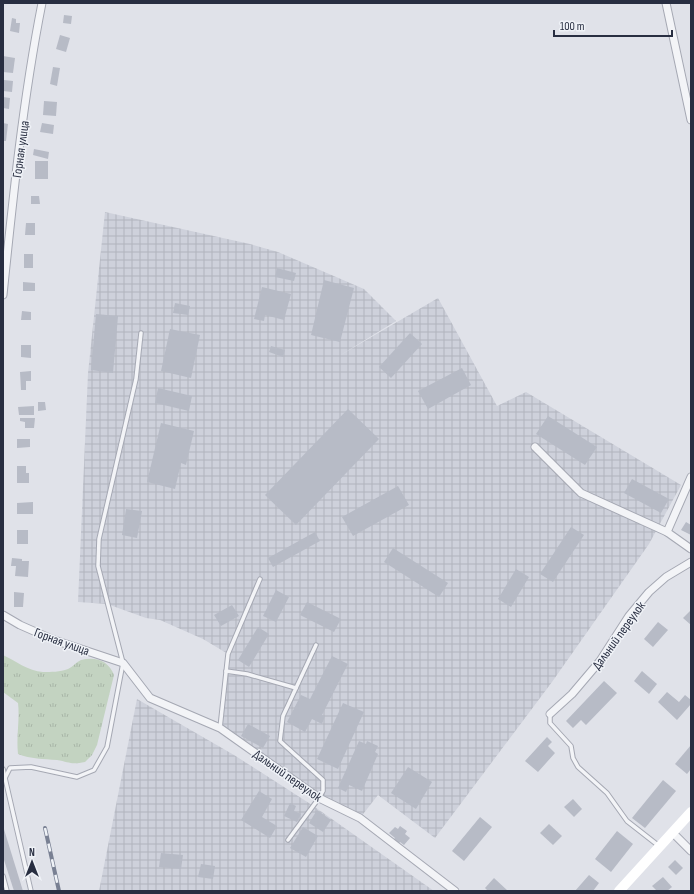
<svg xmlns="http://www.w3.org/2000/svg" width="694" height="894" font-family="'Sofia Sans Condensed',sans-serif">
<defs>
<pattern id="industrial-grid" width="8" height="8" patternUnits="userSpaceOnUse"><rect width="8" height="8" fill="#ced1db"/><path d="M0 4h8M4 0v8" fill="none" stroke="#b1b4bd"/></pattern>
<pattern id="grass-tufts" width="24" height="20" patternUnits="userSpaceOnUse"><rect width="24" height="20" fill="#c3d3c1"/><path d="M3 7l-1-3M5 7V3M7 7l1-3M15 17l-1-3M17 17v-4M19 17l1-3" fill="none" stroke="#a8b5a7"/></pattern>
</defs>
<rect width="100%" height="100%" fill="#e0e2e9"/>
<!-- industrial -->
<g fill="url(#industrial-grid)">
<path d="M105 212 250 244 278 252 364 289 396 321 339 356 438 298 497 406 526 392 681 485 649 544 552 682 435 838 378 795 360 818 318 800 220 728 228 654 203 639 160 620 146 618 107 604 78 602 88 373Z"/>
<path d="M137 699 234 755 312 805 434 891H99Z"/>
</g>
<!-- grass -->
<path fill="url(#grass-tufts)" d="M3 655C16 661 28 671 43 672 51 672 60 672 68 669 73 667 76 662 81 660 96 656 109 661 114 675L97 745 92 755 85 762C71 765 69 762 57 760 43 759 31 759 18 754 16 736 20 720 18 703L3 692Z"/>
<!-- building -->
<g fill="#b7bbc6">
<path d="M64 15 72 16 71 24 63 23Z"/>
<path d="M12 18 16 19V23H20L19 33 10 31Z"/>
<path d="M60 35 70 38 66 52 56 49Z"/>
<path d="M3 56 15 58 13 73 3 72Z"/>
<path d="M53 67 60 68 57 86 50 84Z"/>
<path d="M4 80 13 81 12 92 3 91Z"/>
<path d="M3 97 10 98 9 109 3 108Z"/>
<path d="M44 101 57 102 56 116 43 115Z"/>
<path d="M3 123 8 124 6 141H3Z"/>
<path d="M42 123 54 125 53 134 40 132Z"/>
<path d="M34 149 49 152 48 159 33 155Z"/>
<rect x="35" y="161" width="13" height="18"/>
<path d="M31 196H39L40 204H31Z"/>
<path d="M26 223H35V235H25Z"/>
<rect x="24" y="254" width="9" height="14"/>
<path d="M277 268 296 273 294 281 275 277Z"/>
<path d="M324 280 354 288 340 342 311 335Z"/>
<path d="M23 282 35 283V291H23Z"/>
<path d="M262 287 291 294 284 320 265 315 264 321 254 319Z"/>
<path d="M175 303 190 306 188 315 173 313Z"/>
<path d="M22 311 31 312V320H21Z"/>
<path d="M96 314 118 316 113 373 91 370Z"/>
<path d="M170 329 200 335 191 378 161 371Z"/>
<path d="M410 333 422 344 391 378 379 367Z"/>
<path d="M21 345H31V358L21 357Z"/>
<path d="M271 346 285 350 283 357 269 352Z"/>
<path d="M462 368 471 385 428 409 418 391Z"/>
<path d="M31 371V381H26V390H21L20 372Z"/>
<path d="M158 388 192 396 189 411 155 403Z"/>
<path d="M38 402H45L46 410 38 411Z"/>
<path d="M34 406V415H19L18 407Z"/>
<path d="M348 409 379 439 296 525 265 495Z"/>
<path d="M548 416 597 447 585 465 536 434Z"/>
<path d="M20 418H35L34 428H25V422L20 421Z"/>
<path d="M161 423 194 431 186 465 181 463 175 489 147 482Z"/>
<path d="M17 439H30V447L17 448Z"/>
<path d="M17 466H26V473H29V483H17Z"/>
<path d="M632 479 669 499 661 513 624 493Z"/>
<path d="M398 486 409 505 353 536 342 517Z"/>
<path d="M33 502V514H17V503Z"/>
<path d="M126 509 142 511 137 538 122 535Z"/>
<path d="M686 522 691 525V535L681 530Z"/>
<path d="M571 527 584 535 553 582 540 574Z"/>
<rect x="17" y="530" width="11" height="14"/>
<path d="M315 532 320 541 273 567 268 558Z"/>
<path d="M393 548 448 583 439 597 384 562Z"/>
<path d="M12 558 22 559V561H29L28 577 15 576 16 566H11Z"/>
<path d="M516 569 529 577 511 607 498 599Z"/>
<path d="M276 590 289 597 276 622 263 616Z"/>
<path d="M14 592 24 593 23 607H14Z"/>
<path d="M307 602 341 619 334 632 300 615Z"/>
<path d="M232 605 239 616 221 626 214 615Z"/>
<path d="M691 610V625L683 618Z"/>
<path d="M658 622 668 630 653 647 644 639Z"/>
<path d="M258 627 269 634 249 667 238 660Z"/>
<path d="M332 656 348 664 322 715 325 716 322 724 312 719 305 732 287 722 301 695 310 699Z"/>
<path d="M642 671 657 684 649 694 634 681Z"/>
<path d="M604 681 617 693 586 725 581 720 573 728 566 721Z"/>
<path d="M667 692 679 702 685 695 691 700V704L677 720 658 702Z"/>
<path d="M343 703 364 712 338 769 317 759Z"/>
<path d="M248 724 270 736 263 748 241 736Z"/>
<path d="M547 737 552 742 548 746 555 753 538 772 525 761Z"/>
<path d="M359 741 366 744 367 741 378 746 375 752 378 754 362 791 349 785 346 792 338 788Z"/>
<path d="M691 745V769L687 774 675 764Z"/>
<path d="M408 767 432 782 416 809 391 793Z"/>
<path d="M663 780 676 791 645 828 632 818Z"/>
<path d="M259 791 272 799 262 817 277 826 270 838 241 820Z"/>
<path d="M573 799 582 809 574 817 564 807Z"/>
<path d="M290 803 296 806 294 811 301 814 297 822 284 816Z"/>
<path d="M317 810 331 820 323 832 309 823Z"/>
<path d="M480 817 492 827 464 861 452 851Z"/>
<path d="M549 824 562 836 553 845 540 833Z"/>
<path d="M400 826 407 831 405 834 410 838 404 845 400 842 397 846 392 841 395 838 389 833 395 827 398 829Z"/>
<path d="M3 827V826L23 891H14L4 860Z"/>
<path d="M303 827 318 836 306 857 290 848Z"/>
<path d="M617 831 633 844 611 872 595 859Z"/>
<path d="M161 853 183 855 181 869 159 867Z"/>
<path d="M675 860 683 868 676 875 668 867Z"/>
<path d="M201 864 215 866 213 879 198 877Z"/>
<path d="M589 875 599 883 593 891H575Z"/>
<path d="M663 877 672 887 667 891H657L652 886Z"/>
<path d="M494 878 508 891H488L485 888Z"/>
</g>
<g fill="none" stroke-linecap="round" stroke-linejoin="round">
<!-- lane casing -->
<g stroke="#a5a8b3" stroke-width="5.5">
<g id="lane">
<path d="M226 671 247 674 296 688"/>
<path d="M550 714V723L571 746 573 758 578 767 607 793 627 821 659 846"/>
<path d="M220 728 228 654 260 579"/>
<path d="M3 769 5 778"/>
<path d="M288 840 319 798 323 791V780L280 741 283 716 316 645"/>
<path d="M3 876 7 891"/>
<path d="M31 891 5 778 10 768 31 767 77 777 94 770 107 747 123 663 98 566 99 539 136 379 141 333"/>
</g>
</g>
<!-- street casing -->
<g stroke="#a5a8b3" stroke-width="9">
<g id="street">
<path d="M666 3 691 120"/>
<path d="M3 295C13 197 23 99 42 3"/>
<path d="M535 447 581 493 667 532"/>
<path d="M691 477 667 532 691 549"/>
<path d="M3 615 20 625 54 640 123 663 150 698 220 728 319 798 360 818 455 891"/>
<path d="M550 714 572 694 600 661 629 616 649 592 666 577 691 562"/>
<path d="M673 833 691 851"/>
</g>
</g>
<!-- lane -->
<use href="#lane" stroke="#f3f4f7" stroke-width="3.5"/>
<!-- street -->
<use href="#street" stroke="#f3f4f7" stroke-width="7"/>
<!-- secondary -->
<path stroke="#fff" stroke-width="10" d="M619 891 691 812"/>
<!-- rail casing -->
<g stroke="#798093" stroke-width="4">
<path id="rail" d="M45 828 59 891"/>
</g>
<!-- rail -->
<use href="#rail" stroke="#eff2f7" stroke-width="2.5" stroke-dasharray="8" stroke-linecap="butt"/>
</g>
<g text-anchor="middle" stroke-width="3" stroke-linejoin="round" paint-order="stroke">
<!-- street labels -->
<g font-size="13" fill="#282e41" stroke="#eff2f7">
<text transform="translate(20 149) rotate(-82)" y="5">Горная улица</text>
<text transform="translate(618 635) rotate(-54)" y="5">Дальний переулок</text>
<text transform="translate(62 641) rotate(20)" y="5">Горная улица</text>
<text transform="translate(288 775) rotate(35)" y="5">Дальний переулок</text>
</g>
</g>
<!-- border -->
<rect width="694" height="894" fill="none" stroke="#282e41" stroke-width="8"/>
<!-- north arrow -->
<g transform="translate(32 862)" stroke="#eff2f7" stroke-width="3" paint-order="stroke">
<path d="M0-3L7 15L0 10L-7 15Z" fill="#282e41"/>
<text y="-6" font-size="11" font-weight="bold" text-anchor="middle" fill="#282e41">N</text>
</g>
<!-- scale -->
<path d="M554 30v6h118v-6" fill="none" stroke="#282e41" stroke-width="2"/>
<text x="560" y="30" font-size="12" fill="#282e41" stroke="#eff2f7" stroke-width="3" paint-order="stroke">100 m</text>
</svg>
